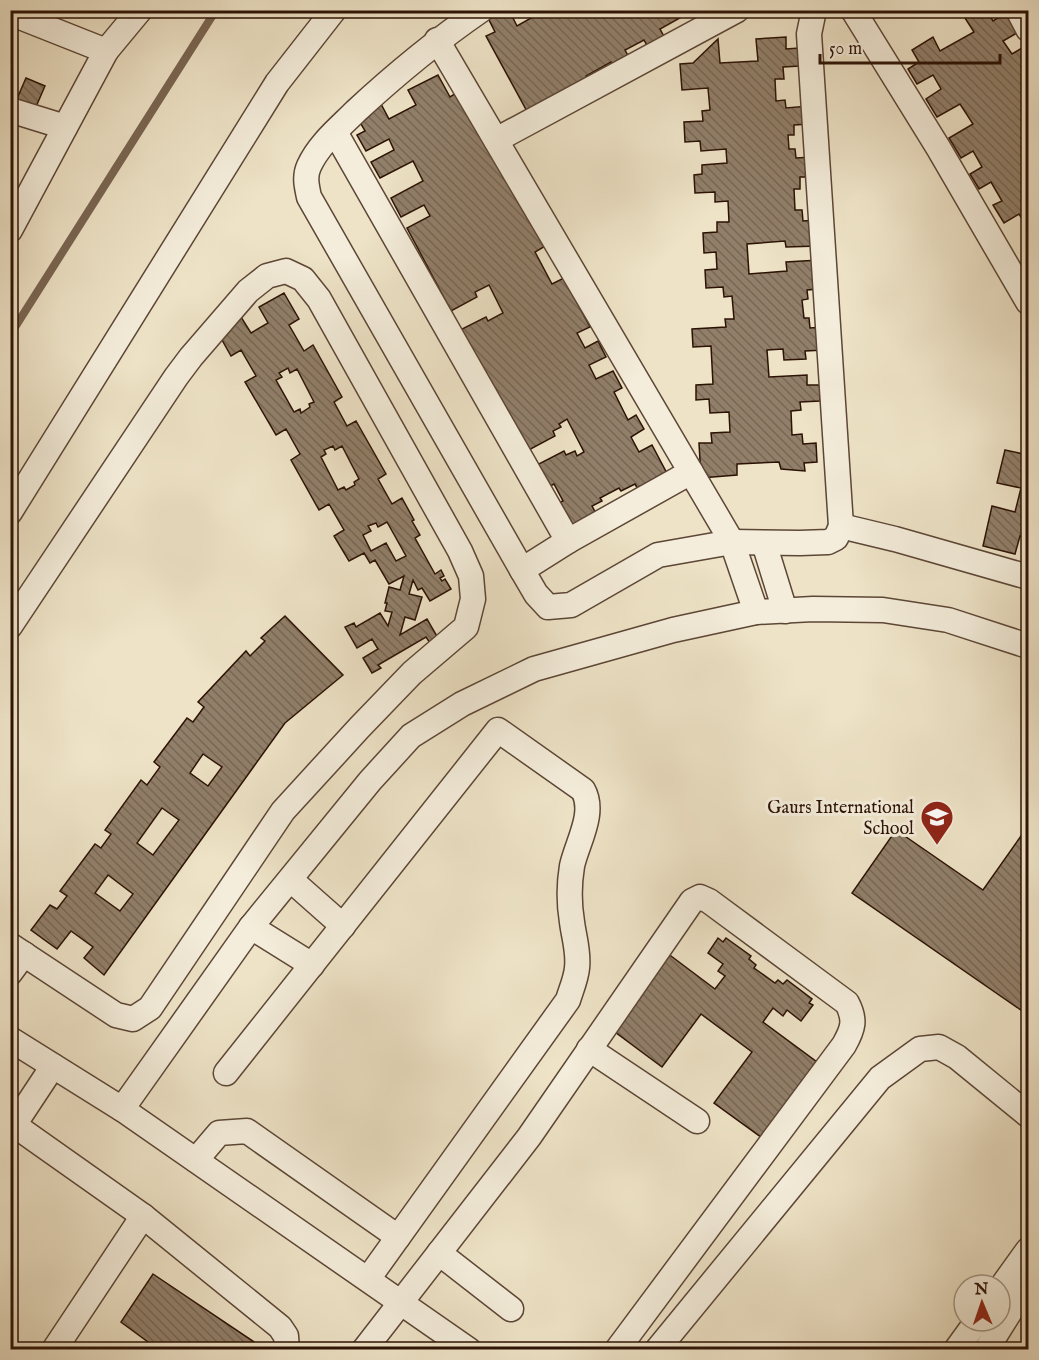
<svg xmlns="http://www.w3.org/2000/svg" width="1039" height="1360" font-family="'IM FELL English',serif">
<defs>
<pattern id="building-back-hatch" width="6" height="6" patternUnits="userSpaceOnUse" patternTransform="scale(1.5)"><rect width="6" height="6" fill="#917f6a"/><path d="M-1 5l2 2M0 0l6 6M5-1l2 2" fill="none" stroke="#776755"/></pattern>
</defs>
<rect width="100%" height="100%" fill="#eee3c7"/>
<filter id="stains"><feTurbulence type="fractalNoise" baseFrequency=".00333" numOctaves="4"/><feColorMatrix values="0 0 0 0 .2 0 0 0 0 .09 0 0 0 0 .02 0 0 0 .5 -.17"/></filter>
<radialGradient id="worn" r=".72"><stop offset=".6" stop-color="#630" stop-opacity="0"/><stop offset="1" stop-color="#630" stop-opacity=".3"/></radialGradient>
<g fill="none" stroke-linecap="round" stroke-linejoin="round">
<!-- stream -->
<path stroke="#796552" stroke-width="8" d="M10 335 216 10"/>
</g>
<!-- building -->
<g fill="url(#building-back-hatch)" stroke="#2c1205" stroke-width="1.5" fill-rule="evenodd">
<path d="M493 10H509L517 26 533 17 529 10H694L660 29 667 42 650 51 644 40 625 50 631 61 615 69 611 62 586 76 590 83 529 115 486 36 495 32 486 14Z"/>
<path d="M979 10H987L993 21 1006 13 1017 33 1003 41 1012 54 1025 46 1028 52V68L1026 70 1028 74V223L1026 225 1019 214 1004 223 993 205 1002 201 991 182 979 189 970 174 982 167 973 151 961 158 949 138 973 124 960 104 937 117 926 99 941 89 933 75 917 84 908 69 919 62 912 50 933 37 940 51 974 32 965 18Z"/>
<path d="M786 37V49L799 48 800 66 783 67 784 79H775L776 101 785 100 786 108 809 106 810 124 794 125V135H788L789 149H795L796 158 812 157 813 177H800V189H794L795 210H802L803 221 816 220 818 246 786 247 785 241 747 244 749 274 787 271 786 262 819 260 820 289 807 290 808 299 802 300 804 318H809L810 328 823 327 824 350 805 351 806 359 784 360 783 349 767 350 769 377 807 375V385H820V401L800 402 801 410 791 411 792 435 802 434 803 444 816 443 817 462 804 463 805 471 781 469 779 462 737 464V475L701 478 699 443H712L711 433 730 432 729 412 710 413 709 399 696 400V385L713 384 711 346 693 347 692 329 726 327 725 319H734L732 296 724 297 723 287 706 288 705 270 717 269 716 252 704 253 703 233 717 232V222H729L728 201 715 202V192L695 193 694 175 702 174V165L727 163 726 149 701 151 700 141 685 142 684 122 703 121 702 111 710 110 708 88 682 90 680 64 693 63 718 39 720 63 758 61 756 39Z"/>
<path d="M438 75 450 97 461 90 547 245 535 252 552 284 564 278 590 327 577 333 585 348 598 341 606 357 589 365 596 379 613 371 622 388 614 392 628 420 636 415 644 429 631 437 639 452 652 445 671 481 642 496 635 484 621 491 619 488 600 498 602 501 592 506 599 519 574 532 551 507 563 501 554 484 542 490 531 468 564 451 566 455 575 451 577 456 584 452 567 419 559 424 561 427 553 431 555 436 525 452 460 330 486 317 488 321 503 313 489 285 475 292 477 297 451 311 407 228 430 216 424 205 401 217 391 198 423 181 413 161 380 178 371 162 394 150 389 139 366 151 357 135 365 131 357 117 381 104 389 119 416 105 408 90Z"/>
<path d="M26 78 45 86 35 109 16 101Z"/>
<path d="M284 293 299 319 289 325 304 351 313 345 342 397 334 402 347 426 356 421 386 474 378 479 392 504 402 498 414 520 412 521 420 535 415 538 435 574 441 570 444 576 440 578 442 581 445 579 451 589 430 601 422 588 418 590 413 580 409 594 422 597 415 620 405 617 400 635 427 619 438 638 430 643 426 637 378 665 381 668 372 673 363 658 378 649 372 639 357 648 345 627 354 623 356 627 380 613 388 626 392 612 385 611 387 603H385L389 587 400 590 404 576 389 584 375 560 370 563 364 553 349 561 334 536 344 530 329 504 319 510 291 460 300 454 286 429 276 435 245 382 256 376 241 350 231 356 217 331 241 317 251 333 268 323 259 307ZM288 368 290 373 297 369 314 402 309 404 310 407 301 413 300 409 294 412 276 380 282 377 279 373ZM333 446 335 450 342 446 359 479 354 482 355 485 346 490 344 487 338 490 321 457 326 454 324 450ZM387 522 406 556 396 561 386 543 371 551 363 535 371 531 368 526 376 523 378 527Z"/>
<path d="M1005 450 1028 455V538L1020 536 1015 554 983 546 992 506 1015 512 1021 488 997 483Z"/>
<path d="M285 616 343 675 285 723 104 975 84 958 93 947 71 931 57 949 31 930 50 905 57 909 67 896 60 891 95 844 101 848 111 834 105 830 141 780 147 785 160 767 154 762 187 718 193 722 204 707 198 702 246 651 250 656 265 641 261 638ZM203 754 222 767 208 786 190 773ZM162 808 179 820 153 855 137 843ZM108 875 133 894 120 911 95 893Z"/>
<path d="M1028 826V1015L852 893 896 830 983 890Z"/>
<path d="M718 938 723 942 726 938 751 956 749 959 756 965 754 968 775 983 778 980 783 984 787 980 812 999 809 1003 813 1005 801 1021 787 1010 783 1016 773 1008 763 1022 821 1065 765 1140 714 1103 752 1052 701 1014 662 1067 611 1029 667 953 715 989 725 976 718 971 723 964 708 953Z"/>
<path d="M153 1274 266 1350H159L121 1322Z"/>
</g>
<g fill="none" stroke-linecap="round" stroke-linejoin="round">
<!-- minor casing -->
<g stroke="#5c4636" stroke-width="27">
<g id="minor">
<path d="M481 10C436 41 396 74 356 111 339 128 319 144 309 166 304 177 307 187 309 197L522 570 536 594 548 607 571 605 658 555 732 542 800 543 828 542 836 538 841 526 809 34 814 10"/>
<path d="M853 10 939 149 1028 302"/>
<path d="M1018 10 1028 29"/>
<path d="M10 13 106 51"/>
<path d="M437 40 732 542 756 612"/>
<path d="M10 110 65 127"/>
<path d="M335 132 568 541 691 472"/>
<path d="M496 140 737 10"/>
<path d="M10 230 106 51 140 10"/>
<path d="M10 512 277 83 334 10"/>
<path d="M841 526 895 539 1028 577"/>
<path d="M764 543 785 611"/>
<path d="M522 570 568 541"/>
<path d="M10 626 176 377 191 357 248 291 267 276 286 271 303 279 319 299 460 551 471 576 473 599 466 627 412 673 359 728 283 811 150 1008 133 1019 116 1015 10 945"/>
<path d="M291 880 343 926"/>
<path d="M251 927 312 965"/>
<path d="M10 973 24 954"/>
<path d="M10 1039 122 1109 469 1350"/>
<path d="M589 1049 697 1121"/>
<path d="M226 1073 498 730 583 790C596 813 577 843 572 866 569 884 569 904 572 922 574 938 579 952 577 968 576 979 571 990 568 1000L368 1279"/>
<path d="M122 1109 251 927 370 781 411 736 462 704 534 669 673 630 756 612 813 609 883 610 948 620 1028 646"/>
<path d="M10 1122 143 1216 280 1327 286 1336 287 1350"/>
<path d="M14 1125 53 1066"/>
<path d="M196 1160 219 1133 247 1131 398 1237"/>
<path d="M439 1253 511 1309"/>
<path d="M1000 1289 1028 1250"/>
<path d="M54 1350 143 1216"/>
<path d="M364 1350 529 1137 692 901 700 897 709 901 847 1003C856 1020 853 1029 844 1045L617 1350"/>
<path d="M657 1350 880 1078 920 1049 939 1047 957 1057 1028 1115"/>
<path d="M956 1350 977 1321"/>
<path d="M986 1350 1028 1283"/>
</g>
</g>
<!-- minor -->
<use href="#minor" stroke="#f4eddb" stroke-width="24"/>
</g>
<!-- icons -->
<defs>
<g id="school-pin" transform="scale(1.725)"><path d="M0 17L-7.5 6A9.5 9.5 0 1 1 7.5 6Z" fill="#8f2418" stroke="#f4eddb"/><path d="M0-5L7-2L0 1L-7-2ZM-4 1L0 2.5L4 1V4Q0 6-4 4Z" fill="#fff"/></g>
</defs>
<g fill-rule="evenodd">
<use href="#school-pin" x="937" y="817"/>
</g>
<g text-anchor="middle" stroke-width="6" stroke-linejoin="round" paint-order="stroke">
<!-- poi labels -->
<g font-size="18" fill="#2c1205" stroke="#f4eddb" text-anchor="end">
<text x="914" y="813">Gaurs International<tspan x="914" dy="21">School</tspan></text>
</g>
</g>
<!-- margin -->
<rect width="1039" height="1360" fill="none" stroke="#eee3c7" stroke-width="36"/>
<rect x="12" y="12" width="1015" height="1336" fill="none" stroke="#2c1205" stroke-width="3"/>
<rect x="18" y="18" width="1003" height="1324" fill="none" stroke="#2c1205" stroke-width="1.5"/>
<!-- north arrow -->
<g transform="translate(982 1303) rotate(358)"><circle r="28" fill="#f4eddb" stroke="#a49585" stroke-width="1.5"/>
<path d="M0-4.5L10 22L0 15L-10 22Z" fill="#8f2418"/>
<text y="-9" font-size="16" font-weight="bold" text-anchor="middle" fill="#2c1205">N</text>
</g>
<!-- scale -->
<path d="M820 54v9h180v-9" fill="none" stroke="#2c1205" stroke-width="3"/>
<text x="829" y="54" font-size="18" fill="#2c1205" stroke="#f4eddb" stroke-width="4.5" paint-order="stroke">50 m</text>
<rect width="100%" height="100%" filter="url(#stains)"/>
<rect width="100%" height="100%" fill="url(#worn)"/>
</svg>
